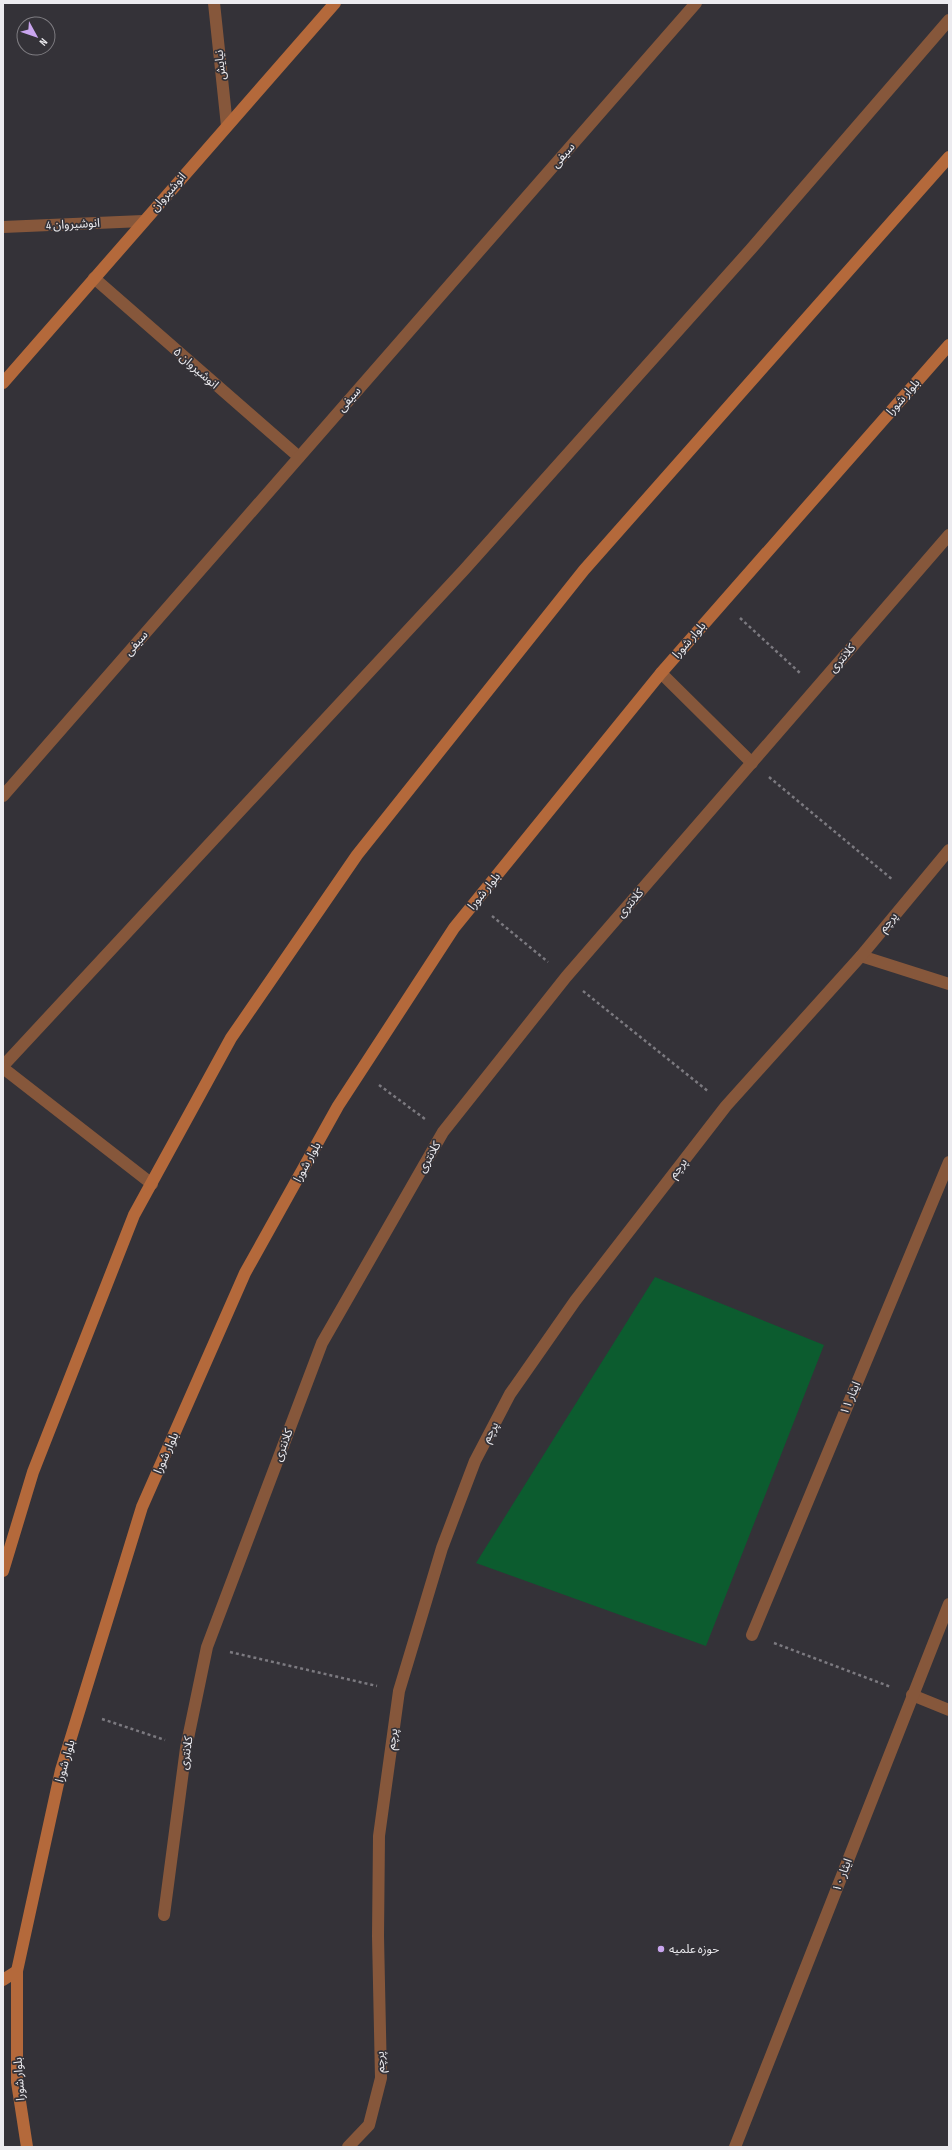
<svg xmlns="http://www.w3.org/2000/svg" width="952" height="2150" font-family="'Sofia Sans Condensed','Noto Sans Arabic',sans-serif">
<rect width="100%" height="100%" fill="#343238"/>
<!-- green -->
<path fill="#0c5c2f" d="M655 1277 824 1345 706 1646 476 1563Z"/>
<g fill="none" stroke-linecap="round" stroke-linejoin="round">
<!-- path -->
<g stroke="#7c7a80" stroke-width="2.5" stroke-dasharray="3 3" stroke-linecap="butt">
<path d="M740 618 800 673"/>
<path d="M769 777 893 880"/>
<path d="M492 916 548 962"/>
<path d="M583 991 709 1092"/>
<path d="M379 1085 425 1119"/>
<path d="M774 1643 891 1687"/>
<path d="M230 1652 377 1686"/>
<path d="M102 1719 165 1740"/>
</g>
<!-- street -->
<g stroke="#86573b" stroke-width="12">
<path d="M214 3 227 126"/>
<path d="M3 227 143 221"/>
<path d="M94 278 299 457"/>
<path d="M661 673 752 763"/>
<path d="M3 796 696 3"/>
<path d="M861 956 949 984"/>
<path d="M3 1066 464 570 751 249 949 20"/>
<path d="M3 1068 152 1184"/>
<path d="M752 1635 949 1162"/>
<path d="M912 1695 949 1710"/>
<path d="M164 1915 186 1748 207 1647 322 1343 443 1132 566 977 949 535"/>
<path d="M348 2147 369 2125 381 2078 378 1936 379 1836 399 1691 442 1548 475 1461 510 1394 575 1301 726 1106 861 956 949 850"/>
<path d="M735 2147 949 1604"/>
</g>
<!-- secondary -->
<g stroke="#b4693b" stroke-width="12">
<path d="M3 383 335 3"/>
<path d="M3 1571 33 1472 134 1215 231 1038 357 855 584 570 949 157"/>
<path d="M3 1980 17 1971"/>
<path d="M27 2147 17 2082V1971L61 1770 142 1507 245 1273 338 1106 454 928 661 673 949 345"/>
</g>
</g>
<!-- markers -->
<circle fill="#c9a5ee" stroke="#343238" stroke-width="1.5" cx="661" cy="1949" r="4"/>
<g text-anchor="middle" stroke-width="3.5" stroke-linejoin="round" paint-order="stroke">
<!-- street labels -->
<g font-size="12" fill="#ecebef" stroke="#343238">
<text transform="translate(220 65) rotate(-96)" y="4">نیایش</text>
<text transform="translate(563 155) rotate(-49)" y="4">سیفی</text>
<text transform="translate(168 192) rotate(-49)" y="4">انوشیروان</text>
<text transform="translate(73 224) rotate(-3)" y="4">انوشیروان 4</text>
<text transform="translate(196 368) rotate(41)" y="4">انوشیروان ۵</text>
<text transform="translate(903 397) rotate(-49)" y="4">بلوار شورا</text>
<text transform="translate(349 399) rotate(-49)" y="4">سیفی</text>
<text transform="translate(689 640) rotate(-49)" y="4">بلوار شورا</text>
<text transform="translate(136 643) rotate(-49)" y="4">سیفی</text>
<text transform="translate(842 658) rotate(-49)" y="4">کلانتری</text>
<text transform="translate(484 891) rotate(-51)" y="4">بلوار شورا</text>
<text transform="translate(630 903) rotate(-49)" y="4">کلانتری</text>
<text transform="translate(888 922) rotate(-51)" y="4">پرچم</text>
<text transform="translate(429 1157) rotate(-60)" y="4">کلانتری</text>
<text transform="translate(307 1162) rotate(-61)" y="4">بلوار شورا</text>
<text transform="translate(678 1168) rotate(-52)" y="4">پرچم</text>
<text transform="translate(850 1398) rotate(-67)" y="4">ایثار ۱۱</text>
<text transform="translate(490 1432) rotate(-62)" y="4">پرچم</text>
<text transform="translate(283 1445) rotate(-69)" y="4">کلانتری</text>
<text transform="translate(166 1453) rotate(-66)" y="4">بلوار شورا</text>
<text transform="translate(392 1739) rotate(-82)" y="4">پرچم</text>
<text transform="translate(186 1753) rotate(-81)" y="4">کلانتری</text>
<text transform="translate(65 1761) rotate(-74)" y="4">بلوار شورا</text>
<text transform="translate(842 1875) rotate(-69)" y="4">ایثار ۱۰</text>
<text transform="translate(380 2062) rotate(-91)" y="4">پرچم</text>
<text transform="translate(19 2079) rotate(-94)" y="4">بلوار شورا</text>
</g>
<!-- poi labels -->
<g font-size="12" fill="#ecebef" stroke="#343238" text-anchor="start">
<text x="669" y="1953">حوزه علمیه</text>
</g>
</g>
<!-- border -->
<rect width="952" height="2150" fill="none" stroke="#ecebef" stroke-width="8"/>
<!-- north arrow -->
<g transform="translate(36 36) rotate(130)"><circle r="19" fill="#343238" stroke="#7e7c81"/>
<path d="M0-3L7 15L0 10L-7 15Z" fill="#c9a5ee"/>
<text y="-6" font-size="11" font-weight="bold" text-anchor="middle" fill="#ecebef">N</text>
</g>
</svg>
